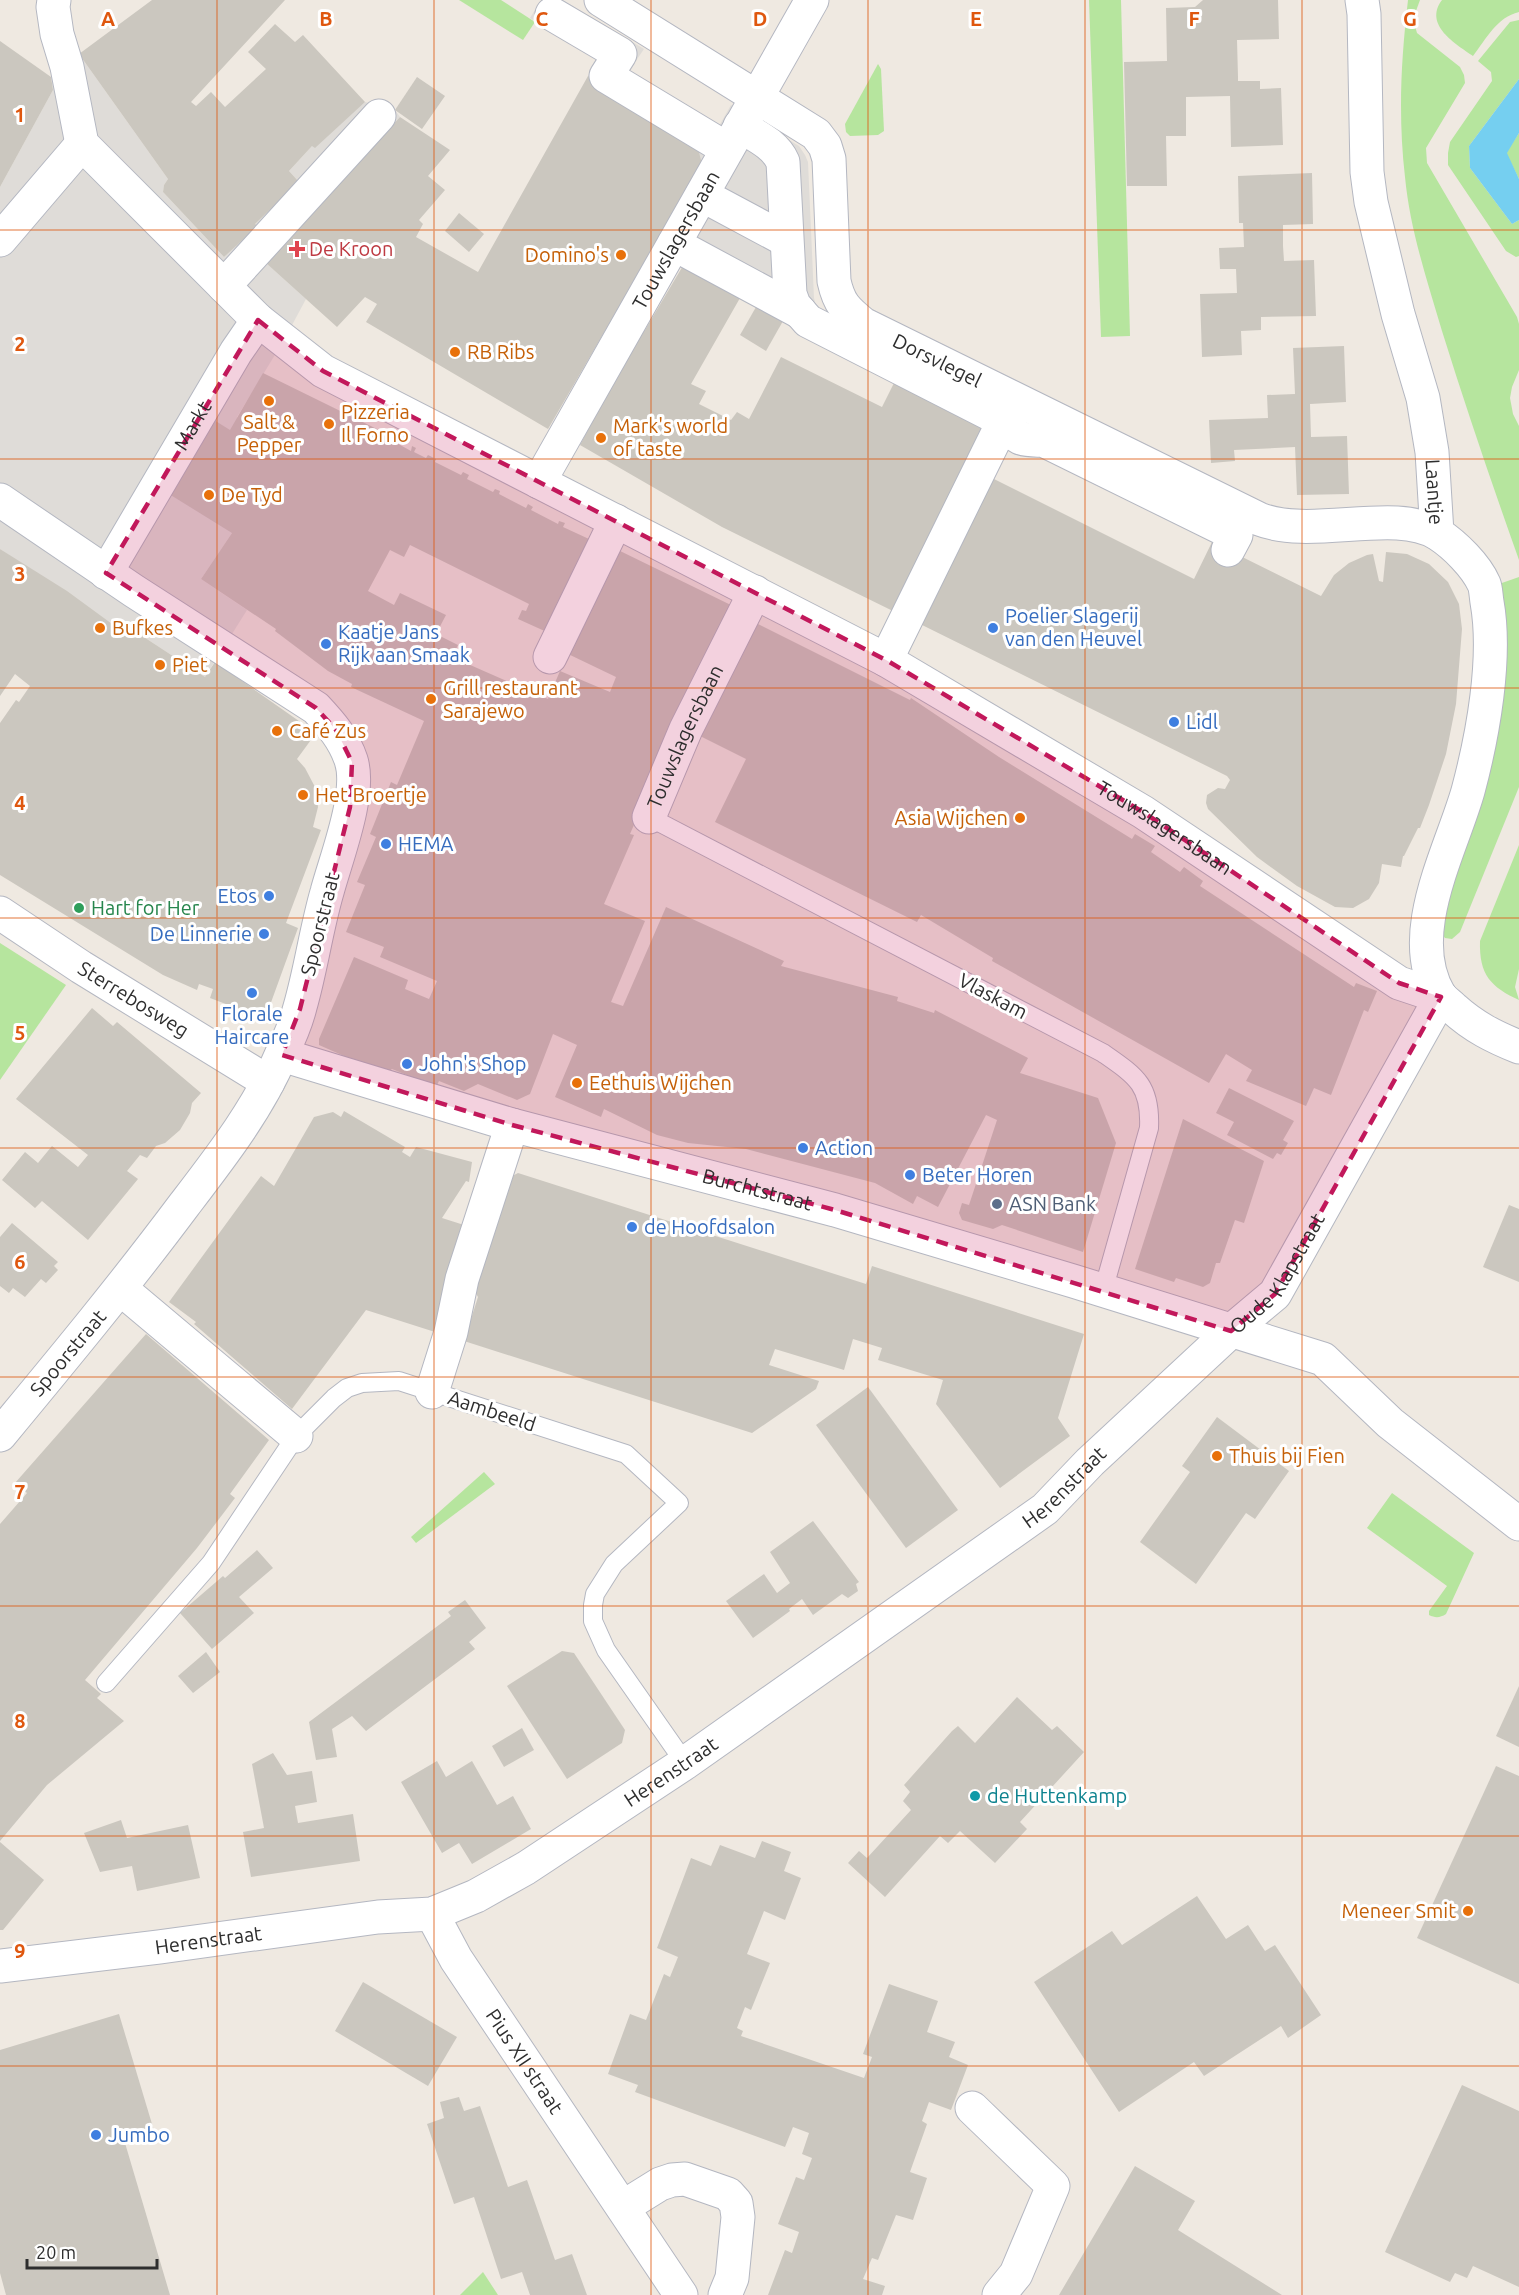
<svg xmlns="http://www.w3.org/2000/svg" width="1519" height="2295" font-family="Ubuntu,sans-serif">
<rect width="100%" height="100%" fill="#efe9e1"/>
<!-- green -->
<g fill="#b6e59e">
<path d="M459 0H501L535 22 523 40Z"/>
<path d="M1089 0H1121L1130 336 1101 337Z"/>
<path d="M1408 0H1420L1413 19 1417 33 1460 67 1464 75 1465 83 1426 148 1427 163 1517 317 1519 324V370L1512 387 1510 398 1513 414 1519 426V560C1492 484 1466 408 1442 331 1427 280 1410 230 1405 177 1398 116 1401 60 1408 0Z"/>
<path d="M1442 0H1519V12C1497 17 1486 39 1473 56 1456 44 1423 25 1442 0Z"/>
<path d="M1519 20V79L1469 146 1470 168 1512 224 1519 220V256L1516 257 1506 251 1448 165V153L1450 142 1492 81 1491 72 1478 61 1510 22Z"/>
<path d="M878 64 881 69 884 131 878 135 850 136 846 132 845 124Z"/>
<path d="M1519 133V179L1506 153Z"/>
<path d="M1519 577V787L1460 932 1452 939 1445 938 1439 930 1499 584Z"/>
<path d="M1519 845V969L1515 987 1519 1000C1491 987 1479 975 1480 941Z"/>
<path d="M0 943 66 985 0 1080Z"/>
<path d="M484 1472 495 1484 416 1543 411 1537Z"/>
<path d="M1392 1493 1474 1553 1446 1614C1440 1618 1435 1618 1429 1615V1611L1447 1586 1367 1528Z"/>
<path d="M483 2272 498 2295H460Z"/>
</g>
<!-- plaza -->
<g fill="#dfdcd8">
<path d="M541 0H563L644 49 625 77 715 133 731 105 799 146 805 155 808 162 814 298 817 310 668 254 588 76 597 60 530 18Z"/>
<path d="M79 54 168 179 164 185 163 192 224 257 257 226 255 224 299 182 289 171 312 146 365 102 395 110 400 117 266 263 306 299 284 340 237 417 232 533 201 579 247 610 205 677 127 626 123 632 0 549V187L53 90 51 77 67 67Z"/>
</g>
<!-- water -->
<path fill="#75cff0" d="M1519 79V133L1507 153 1519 179V220L1512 224 1470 168 1469 146Z"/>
<!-- building -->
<g fill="#cbc7bf">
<path d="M152 0H285L191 102 196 106 211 92 225 107 266 69 248 52 275 24 295 42 303 35 365 102 315 148 312 146 289 171 299 182 255 224 258 226 224 257 163 192 164 185 168 179 79 54Z"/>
<path d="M1203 0H1278L1279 39 1237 40 1238 77V81H1260V89L1281 88 1283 145 1231 147 1230 96 1186 97V136H1166L1167 186H1127L1124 62 1167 61 1166 8 1195 7Z"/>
<path d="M0 41 51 77 53 90 0 187Z"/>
<path d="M588 76 695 137 702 164 548 429 366 322 377 304 365 297 337 327 266 263 400 117 450 150 428 176 445 190 419 220 423 224 416 237 478 272Z"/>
<path d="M417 77 445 96 422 129 395 110Z"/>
<path d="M1312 173 1313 224 1283 225V246L1284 261 1314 260 1316 316 1261 317V330L1241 331 1242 355 1202 357 1200 294 1237 293 1236 269H1220L1219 248 1244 247 1243 223H1239L1238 176Z"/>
<path d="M459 213 484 234 469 252 445 231Z"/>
<path d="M684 264 740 298 691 384 706 391 699 404 731 420 737 412 749 419 781 357 882 407 896 379 990 426 897 613 722 527 580 445 641 328 645 330Z"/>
<path d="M756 307 783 321 766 351 740 335Z"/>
<path d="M1344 346 1346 402 1310 404 1311 437 1347 436 1349 494 1297 495 1295 447 1234 450 1235 461 1211 463 1209 420 1268 418 1267 395 1295 394 1293 348Z"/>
<path d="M263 373 383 432 394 437 393 441 411 451 412 446 416 448 414 452 426 458 428 455 436 459 435 462 461 475 463 472 469 475 467 479 493 492 495 489 500 491 499 494 526 508 528 504 533 507 531 510 558 524 559 521 565 523 563 527 589 539 590 536 596 538 549 633 518 619 522 610 526 611 529 604 410 545 404 557 390 550 368 591 394 605 400 593 446 615 436 634 458 645 452 657 548 699 560 671 610 692 616 677 566 653 616 549 737 608 651 786 630 834 634 835 604 904 645 921 611 1002 623 1006 666 907 784 961 781 966 898 997 897 1001 934 1013 935 1010 1028 1058 1020 1073 1098 1098 1116 1143 1083 1252 1002 1225 993 1229 962 1220 959 1213 962 1203 969 1205 997 1120 986 1115 938 1207 917 1196 913 1204 875 1183 746 1149 688 1143 657 1135 604 1109 601 1117 555 1097 577 1045 553 1034 530 1094 517 1100 478 1084 464 1091 439 1081 436 1087 392 1069 385 1074 319 1045V1039L354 957 408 980 405 989 429 999 437 981 380 957 384 947 346 932 365 885 357 882 376 837 370 834 391 782 397 785 424 721 351 687 352 684 328 671 275 631 276 629 201 579 232 533 169 494 214 420 230 430Z"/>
<path d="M988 476 1194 579 1212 542 1321 596 1334 575 1349 563 1367 555 1373 554 1379 581 1383 582 1386 552 1407 554 1429 564 1448 582 1459 604 1462 629 1456 704 1446 754 1429 805 1420 828H1418L1404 856H1403L1401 867 1382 864 1379 883 1369 899 1353 908 1335 907 1297 886 1257 857 1208 809 1206 803 1207 795 1218 788 1225 789 1230 780 1227 776 916 622Z"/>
<path d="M0 549 67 591 123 632 127 626 205 677 215 662 316 733 297 759 305 768 315 787 318 807 313 827 321 830 286 923 298 928 265 1019 210 998 213 989 199 984 197 990 163 975 0 875V723L16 700 19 702 30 686 15 674 0 696Z"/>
<path d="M750 620 910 700 911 698 999 757 1132 839 1135 834 1155 846 1151 852 1180 872 1184 867 1203 881 1200 886 1354 987 1356 983 1377 991 1368 1012 1364 1010 1331 1095 1314 1088 1306 1106 1246 1081 1252 1070 1226 1054 1209 1083 992 961 993 958 921 915 917 922 715 822 746 759 694 733Z"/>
<path d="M92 1008 113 1026 117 1022 201 1093 192 1103 190 1113 180 1130 165 1143 156 1146 147 1158 140 1155 127 1171 138 1179 88 1240 42 1201 35 1208 2 1180 25 1152 38 1163 52 1146 78 1167 88 1155 16 1099Z"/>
<path d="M1229 1088 1294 1121 1283 1140 1288 1143 1281 1155 1277 1153 1273 1159 1227 1135 1234 1122 1216 1113Z"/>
<path d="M344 1111 405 1147 402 1152 410 1157 416 1147 472 1162 469 1182 466 1181 442 1218 464 1225 435 1332 366 1310 292 1409 194 1324 196 1322 169 1302 261 1176 274 1186 314 1117 333 1112 341 1117Z"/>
<path d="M1183 1119 1264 1161 1244 1223 1235 1220 1220 1263H1216L1210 1283 1203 1287 1176 1278 1174 1282 1135 1269Z"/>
<path d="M518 1173 866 1284 872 1266 1084 1334 1058 1418 1070 1436 1000 1488 936 1404 943 1380 878 1360 882 1348 853 1339 844 1370 775 1349 769 1365 819 1381 816 1389 752 1433 464 1341 478 1297 470 1283 503 1181Z"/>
<path d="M1509 1205 1519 1209V1282L1483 1267Z"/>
<path d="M12 1223 58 1262 54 1266 58 1270 46 1283 41 1279 25 1297 13 1288 9 1293 0 1286V1237Z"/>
<path d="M146 1334 269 1440 230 1494 235 1498 197 1548 85 1680 101 1694 97 1698 124 1721 47 1785 0 1841V1524L27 1493 15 1483Z"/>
<path d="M868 1387 958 1510 906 1548 816 1425Z"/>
<path d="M1217 1417 1289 1471 1255 1519 1246 1513 1196 1584 1140 1542 1190 1472 1182 1466Z"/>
<path d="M813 1521 859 1582 856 1584 858 1591 848 1598 842 1594 813 1615 802 1599 789 1609 790 1611 753 1638 726 1601 764 1574 777 1593 790 1583 770 1552Z"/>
<path d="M257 1550 273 1568 239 1597 254 1613 212 1649 180 1613 223 1576 225 1578Z"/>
<path d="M465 1600 486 1628 469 1642 475 1649 366 1731 352 1716 332 1729 337 1757 316 1760 309 1722 451 1616 448 1612Z"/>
<path d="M562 1651 574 1653 625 1730 622 1743 567 1779 507 1686Z"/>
<path d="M206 1652 220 1672 193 1693 178 1676Z"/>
<path d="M1519 1686V1747L1496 1736Z"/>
<path d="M1017 1697 1052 1730 1057 1726 1084 1752 1020 1822 1027 1829 995 1863 960 1831 948 1843 940 1836 885 1897 848 1863 859 1851 867 1858 911 1810 903 1801 910 1792 904 1785 952 1731 958 1726 975 1743Z"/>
<path d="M522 1728 534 1750 504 1767 492 1746Z"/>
<path d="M273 1753 287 1775 312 1771 317 1802 295 1806 298 1823 353 1814 360 1861 251 1877 243 1832 264 1828 252 1764Z"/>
<path d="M437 1761 446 1777 472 1761 497 1805 513 1796 531 1829 472 1864 459 1843 442 1853 401 1782Z"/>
<path d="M1496 1766 1519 1776V1984L1417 1938Z"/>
<path d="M121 1820 127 1838 188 1825 200 1878 137 1891 132 1866 100 1872 84 1833Z"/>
<path d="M762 1841 791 1852 784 1871 801 1878 785 1920 764 1911 747 1954 770 1963 751 2010 745 2007 737 2028 743 2031 741 2036 864 2078 872 2057 863 2054 889 1984 938 2001 927 2032 955 2042 949 2057 968 2065 951 2110 929 2102 922 2121 927 2124 910 2172 927 2178 913 2220 896 2215 878 2260 872 2258 863 2279 885 2286 882 2295H768L785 2250 792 2253 799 2232 778 2224 796 2177 804 2180 812 2158 802 2154 809 2133 793 2127 785 2147 635 2092 638 2085 608 2074 630 2014 646 2020 664 1974 670 1977 678 1957 657 1948 691 1858 711 1866 720 1845 755 1858Z"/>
<path d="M0 1842 44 1880 3 1930H0Z"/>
<path d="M1197 1896 1226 1939 1248 1925 1265 1951 1275 1945 1321 2015 1288 2038 1281 2026 1204 2076 1194 2062 1119 2112 1034 1982 1112 1931 1122 1945Z"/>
<path d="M363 1982 457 2037 428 2086 335 2031Z"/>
<path d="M119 2014 155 2134 125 2143 170 2295H6L0 2273V2050Z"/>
<path d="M1462 2085 1519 2111V2287L1473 2266 1467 2278 1455 2273 1450 2282 1385 2252Z"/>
<path d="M459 2097 464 2111 480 2106 508 2187 527 2180 555 2260 572 2254 587 2295H530L522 2272 501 2279 474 2197 454 2204 427 2124 444 2118 440 2102Z"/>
<path d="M1135 2166 1195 2201 1178 2230 1282 2295H1059Z"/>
</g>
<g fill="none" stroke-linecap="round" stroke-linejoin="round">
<!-- lane casing -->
<g stroke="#b4b7c1" stroke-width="20">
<g id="lane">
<path d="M649 817 1103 1053C1136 1076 1151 1085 1149 1128L1103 1291"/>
<path d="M106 1683 211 1563 296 1436 334 1398 347 1388 362 1383 399 1381 626 1454 679 1503 614 1564 595 1594 593 1605V1621L606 1650 685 1763"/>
</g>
</g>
<!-- street casing -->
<g stroke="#b4b7c1" stroke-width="35">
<g id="street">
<path id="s1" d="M54 0 53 7 57 34 67 67 82 144 258 320 323 371 886 660 1143 812 1399 983 1441 997"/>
<path id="s2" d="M601 0 816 134 825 146 829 159 834 281C839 304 846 310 863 324L1259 519C1312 540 1395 507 1438 534 1455 545 1476 566 1484 584 1486 589 1486 596 1487 602 1497 658 1483 735 1468 791 1451 851 1403 935 1440 996 1443 1000 1449 1004 1453 1008 1474 1027 1494 1037 1519 1047"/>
<path id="s3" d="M1362 0 1364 14 1367 172 1371 202 1398 314 1423 398 1432 452 1437 533"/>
<path d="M552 14 620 54 606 76 727 149"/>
<path d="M740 126C756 136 775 144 783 162L790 294 794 305 808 321 1004 421C1016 439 1021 441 1043 440L1236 535 1228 550"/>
<path d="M702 195 786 240"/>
<path d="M0 240 82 144"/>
<path d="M674 244 800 312"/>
<path d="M224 286 379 116"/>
<path id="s4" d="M539 482 812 0"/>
<path d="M0 500 134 591 316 708C331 724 344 739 351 760 362 793 336 858 327 892 316 930 311 969 300 1007 296 1023 289 1039 282 1053 259 1108 220 1158 184 1205 125 1284 63 1359 0 1435"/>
<path id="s5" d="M106 573 236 352 258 320"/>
<path d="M550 657 616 521"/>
<path d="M886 660 1011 406"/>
<path id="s6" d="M649 817 686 729 755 592"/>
<path id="s7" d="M0 913 81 967 268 1082"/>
<path id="s8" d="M282 1055 512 1125 835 1210 1073 1281 1323 1359 1390 1423 1519 1524"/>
<path d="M121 1289 296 1436"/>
<path d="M432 1392 451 1332 462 1279 512 1125"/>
<path id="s9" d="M432 1914 456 1959 681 2295"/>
<path id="s10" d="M0 1966 159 1947 378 1917 432 1914 476 1896 526 1868 685 1763 1045 1509 1090 1462 1231 1331 1275 1294 1441 997"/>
<path d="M972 2108 1053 2186 1016 2274 999 2295"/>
<path d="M623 2207 660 2184 672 2180 685 2179 728 2194 736 2203 738 2217 732 2278 725 2295"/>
</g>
</g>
<!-- lane -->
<use href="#lane" stroke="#fff" stroke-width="18"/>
<!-- street -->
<use href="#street" stroke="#fff" stroke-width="33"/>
</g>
<!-- marked area -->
<path fill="#c2185b" fill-opacity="0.2" stroke="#c2185b" stroke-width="4.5" stroke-dasharray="12 8" stroke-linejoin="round" d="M258 320 323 371 886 660 1143 812 1399 983 1441 997 1275 1294 1231 1331 835 1210 512 1125 282 1055 300 1009 350 807 352 762 336 730 316 708 106 573Z"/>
<!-- grid -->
<path fill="none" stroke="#df570e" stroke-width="1.5" stroke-opacity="0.55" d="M217 0V2295M434 0V2295M651 0V2295M868 0V2295M1085 0V2295M1302 0V2295M0 230H1519M0 459H1519M0 688H1519M0 918H1519M0 1148H1519M0 1377H1519M0 1606H1519M0 1836H1519M0 2066H1519"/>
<!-- markers -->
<path fill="#e0444e" stroke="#fff" stroke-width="2" d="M294 240h6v6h6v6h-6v6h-6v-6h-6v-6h6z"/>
<g fill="#e8710a" stroke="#fff" stroke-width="2">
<circle cx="621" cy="255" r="6"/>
<circle cx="455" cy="352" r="6"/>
<circle cx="269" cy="401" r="6"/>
<circle cx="329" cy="424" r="6"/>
<circle cx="601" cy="438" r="6"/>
<circle cx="209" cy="495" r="6"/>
<circle cx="100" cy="628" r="6"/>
<circle cx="160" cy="665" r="6"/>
<circle cx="431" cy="699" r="6"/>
<circle cx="277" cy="731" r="6"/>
<circle cx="303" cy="795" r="6"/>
<circle cx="1020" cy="818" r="6"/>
<circle cx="577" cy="1083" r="6"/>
<circle cx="1217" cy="1456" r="6"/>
<circle cx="1468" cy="1911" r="6"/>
</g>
<g fill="#3f7fe0" stroke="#fff" stroke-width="2">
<circle cx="993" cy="628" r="6"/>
<circle cx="326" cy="644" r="6"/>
<circle cx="1174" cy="722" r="6"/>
<circle cx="386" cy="844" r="6"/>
<circle cx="269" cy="896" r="6"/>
<circle cx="264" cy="934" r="6"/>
<circle cx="252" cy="993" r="6"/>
<circle cx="407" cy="1064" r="6"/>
<circle cx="803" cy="1148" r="6"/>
<circle cx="910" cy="1175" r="6"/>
<circle cx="632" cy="1227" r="6"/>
<circle cx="96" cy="2135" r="6"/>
</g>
<circle fill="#2e9e5b" stroke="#fff" stroke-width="2" cx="79" cy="908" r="6"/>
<circle fill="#5c6f8a" stroke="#fff" stroke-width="2" cx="997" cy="1204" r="6"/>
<circle fill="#0f9aa8" stroke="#fff" stroke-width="2" cx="975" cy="1796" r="6"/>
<g text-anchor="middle" stroke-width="6" stroke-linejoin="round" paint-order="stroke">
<!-- street labels -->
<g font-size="20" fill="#2e2e2e" stroke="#fff">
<text dy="7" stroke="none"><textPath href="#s4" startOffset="278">Touwslagersbaan</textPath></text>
<text dy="7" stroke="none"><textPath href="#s2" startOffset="540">Dorsvlegel</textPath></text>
<text dy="7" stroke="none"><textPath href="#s5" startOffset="171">Markt</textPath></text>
<text dy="7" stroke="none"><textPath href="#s3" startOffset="500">Laantje</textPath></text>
<text dy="7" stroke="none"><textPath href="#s6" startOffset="88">Touwslagersbaan</textPath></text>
<text dy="7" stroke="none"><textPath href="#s1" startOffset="1437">Touwslagersbaan</textPath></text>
<text transform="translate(320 924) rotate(-76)" y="7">Spoorstraat</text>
<text transform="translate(993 996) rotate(28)" y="7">Vlaskam</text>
<text dy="7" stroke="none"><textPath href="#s7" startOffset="159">Sterrebosweg</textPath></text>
<text dy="7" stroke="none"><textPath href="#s8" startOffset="494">Burchtstraat</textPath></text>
<text dy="7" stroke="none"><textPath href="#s10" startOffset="1504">Oude Klapstraat</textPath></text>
<text transform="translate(68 1353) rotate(-50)" y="7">Spoorstraat</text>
<text transform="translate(492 1411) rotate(18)" y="7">Aambeeld</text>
<text dy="7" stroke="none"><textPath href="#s10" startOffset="1200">Herenstraat</textPath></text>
<text dy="7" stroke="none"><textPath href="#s10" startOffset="714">Herenstraat</textPath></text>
<text dy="7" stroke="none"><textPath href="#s10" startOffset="210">Herenstraat</textPath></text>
<text dy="7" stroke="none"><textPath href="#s9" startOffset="174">Pius XII straat</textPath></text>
</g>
<!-- health labels -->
<g font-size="20" fill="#be3a42" stroke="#fff" text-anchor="start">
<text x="309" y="256">De Kroon</text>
</g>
<!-- food labels -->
<g font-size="20" fill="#c56008" stroke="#fff" text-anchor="start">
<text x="609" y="262" text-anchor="end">Domino's</text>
<text x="467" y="359">RB Ribs</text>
<text x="341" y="419">Pizzeria<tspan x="341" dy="23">Il Forno</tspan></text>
<text x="269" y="429" text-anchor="middle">Salt &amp;<tspan x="269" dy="23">Pepper</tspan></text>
<text x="613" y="433">Mark's world<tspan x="613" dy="23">of taste</tspan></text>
<text x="221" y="502">De Tyd</text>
<text x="112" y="635">Bufkes</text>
<text x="172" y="672">Piet</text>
<text x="443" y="695">Grill restaurant<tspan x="443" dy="23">Sarajewo</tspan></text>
<text x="289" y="738">Café Zus</text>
<text x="315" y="802">Het Broertje</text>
<text x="1008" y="825" text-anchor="end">Asia Wijchen</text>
<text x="589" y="1090">Eethuis Wijchen</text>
<text x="1229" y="1463">Thuis bij Fien</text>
<text x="1456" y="1918" text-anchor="end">Meneer Smit</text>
</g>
<!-- shop labels -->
<g font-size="20" fill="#366cbe" stroke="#fff" text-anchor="start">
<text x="1005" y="623">Poelier Slagerij<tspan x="1005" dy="23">van den Heuvel</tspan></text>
<text x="338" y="639">Kaatje Jans<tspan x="338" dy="23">Rijk aan Smaak</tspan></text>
<text x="1186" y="729">Lidl</text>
<text x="398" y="851">HEMA</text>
<text x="257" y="903" text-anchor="end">Etos</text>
<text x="252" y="941" text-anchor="end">De Linnerie</text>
<text x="252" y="1021" text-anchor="middle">Florale<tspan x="252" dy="23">Haircare</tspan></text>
<text x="419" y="1071">John's Shop</text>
<text x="815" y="1155">Action</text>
<text x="922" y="1182">Beter Horen</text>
<text x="644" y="1234">de Hoofdsalon</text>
<text x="108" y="2142">Jumbo</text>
</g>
<!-- leisure labels -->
<g font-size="20" fill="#27864d" stroke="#fff" text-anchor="start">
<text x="91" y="915">Hart for Her</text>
</g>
<!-- service labels -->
<g font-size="20" fill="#4e5e75" stroke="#fff" text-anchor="start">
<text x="1009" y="1211">ASN Bank</text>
</g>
<!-- culture labels -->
<g font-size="20" fill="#0d838f" stroke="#fff" text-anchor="start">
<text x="987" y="1803">de Huttenkamp</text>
</g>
</g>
<g font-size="20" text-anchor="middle" font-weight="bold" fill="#df570e" stroke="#fff" stroke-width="6" stroke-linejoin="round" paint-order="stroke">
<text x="108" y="26">A</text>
<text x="326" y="26">B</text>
<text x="542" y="26">C</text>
<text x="760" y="26">D</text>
<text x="976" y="26">E</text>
<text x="1194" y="26">F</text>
<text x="1410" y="26">G</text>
<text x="20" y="122">1</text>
<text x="20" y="351">2</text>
<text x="20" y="581">3</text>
<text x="20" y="810">4</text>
<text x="20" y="1040">5</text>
<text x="20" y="1269">6</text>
<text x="20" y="1499">7</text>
<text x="20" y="1728">8</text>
<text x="20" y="1958">9</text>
</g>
<!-- scale -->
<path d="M27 2259v9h130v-9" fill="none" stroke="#2e2e2e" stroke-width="3"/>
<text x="36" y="2259" font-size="18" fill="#2e2e2e" stroke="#ffffff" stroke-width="4.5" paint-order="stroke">20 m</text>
</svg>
